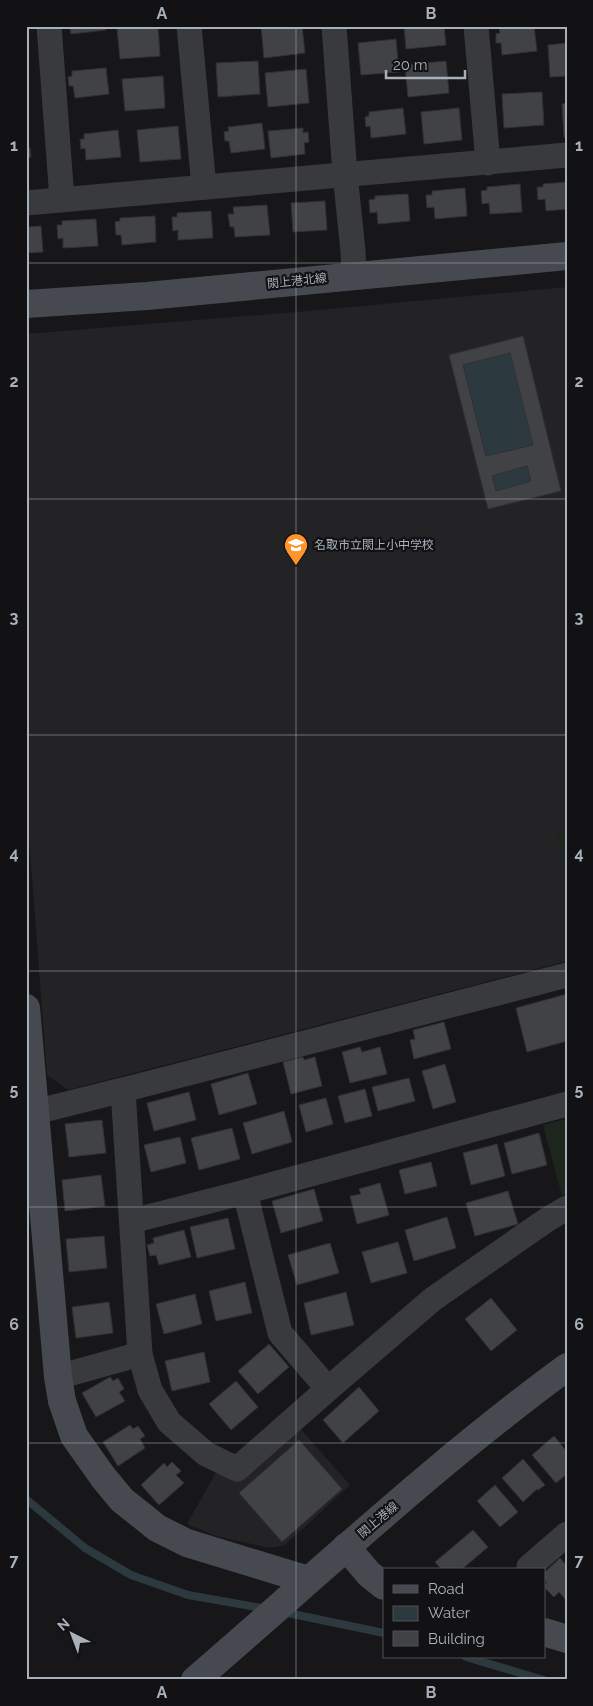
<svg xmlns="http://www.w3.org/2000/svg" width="593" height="1706" font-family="Raleway,'Noto Sans JP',sans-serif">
<rect width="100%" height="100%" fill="#171719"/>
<!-- built -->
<g fill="#232326">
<path d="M567 287V961L68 1090 47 1075 26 797V334L308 311Z"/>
<path d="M299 1427 350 1485 285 1545 269 1548 216 1536 187 1524 217 1471Z"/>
</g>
<!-- green -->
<g fill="#1d251d">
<path d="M567 831V876L556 833Z"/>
<path d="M567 1119V1193L562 1196 543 1125Z"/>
</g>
<!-- water -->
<g fill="#2c393e">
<path d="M510 353 533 445 486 456 463 365Z"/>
<path d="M527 466 531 481 496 491 492 476Z"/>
</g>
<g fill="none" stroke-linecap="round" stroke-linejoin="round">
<!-- stream -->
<g stroke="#2c393e" stroke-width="8">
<path d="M26 1499 85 1548 131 1575 188 1595 267 1609"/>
<path d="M283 1612 384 1633"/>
<path d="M466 1657 544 1680"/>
</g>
</g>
<!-- building -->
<g fill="#414246" stroke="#313135" fill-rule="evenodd">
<path d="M70 26H105L106 30 71 34Z"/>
<path d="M139 26H158L160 56 120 59 117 28Z"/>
<path d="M261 26H302L305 53 264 58Z"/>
<path d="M404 26H444L446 45 406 49Z"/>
<path d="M519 26H534L537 51 502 55 501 43H496V34L500 33 499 28Z"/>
<path d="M396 39 399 72 361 75 358 43Z"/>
<path d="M567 43V76L550 77 548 45Z"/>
<path d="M258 61 260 94 218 97 216 63Z"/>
<path d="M446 61 449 93 408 97 405 65Z"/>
<path d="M106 68 109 94 75 98 73 86H69L68 77 72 76V71Z"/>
<path d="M306 69 309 103 268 107 265 73Z"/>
<path d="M163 76 165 108 125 111 122 79Z"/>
<path d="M542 92 544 125 504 128 502 94Z"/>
<path d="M567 103V137H564L562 104Z"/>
<path d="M403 108 406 134 371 138 370 126 366 127 365 117 369 116V112Z"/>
<path d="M459 108 462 140 424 144 421 112Z"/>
<path d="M262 123 265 149 231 153 229 141H225L224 132 229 131 228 127Z"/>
<path d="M178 126 181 159 140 162 137 130Z"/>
<path d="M303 128V133L308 132 309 142 304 143 305 154 271 158 268 131Z"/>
<path d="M118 130 121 157 86 160 85 148 81 149 80 139H84V134Z"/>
<path d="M26 148H30L31 157 26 158Z"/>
<path d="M567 182V209L546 211 545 199 538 200 537 187H543V184Z"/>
<path d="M520 184 522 212 490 214 489 203 482 204 481 191 487 190V187Z"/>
<path d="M465 188 467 216 435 219 434 207 427 208 426 195H432V191Z"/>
<path d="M408 194 410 221 378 224 377 212 370 213 369 200 375 199V196Z"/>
<path d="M325 201 327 230 293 232 291 203Z"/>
<path d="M267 205 270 235 235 237 234 227H230L228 214H234L233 207Z"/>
<path d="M211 211 213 238 178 240V230L173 231 172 217H177V213Z"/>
<path d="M155 216 156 242 122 245 121 235H116L115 222 120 221V218Z"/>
<path d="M96 219 98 246 63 248V238L58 239 57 225H62V221Z"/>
<path d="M41 226 43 252 26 253V227Z"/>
<path d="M523 336 561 491 488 509 449 355ZM510 353 533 445 486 456 463 365ZM527 466 531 481 496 491 492 476Z"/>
<path d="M567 994V1041L527 1052 516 1008Z"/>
<path d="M444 1022 451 1049 414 1059 410 1040 415 1039 413 1030Z"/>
<path d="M360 1047 362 1052 380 1047 387 1074 350 1083 342 1052Z"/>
<path d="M303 1057 304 1060 315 1057 322 1086 291 1094 283 1062Z"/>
<path d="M445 1064 456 1102 433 1109 422 1071Z"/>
<path d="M248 1073 257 1104 219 1115 211 1084Z"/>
<path d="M409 1078 415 1101 378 1111 372 1087Z"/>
<path d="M365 1089 372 1116 345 1123 338 1096Z"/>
<path d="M189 1092 196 1120 154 1131 147 1103Z"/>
<path d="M326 1098 333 1124 306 1132 299 1105Z"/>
<path d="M284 1111 292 1142 252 1154 243 1123Z"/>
<path d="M102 1120 106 1153 69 1157 65 1124Z"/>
<path d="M232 1128 240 1159 199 1170 191 1138Z"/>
<path d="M539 1133 547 1165 512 1174 504 1143Z"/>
<path d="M180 1137 186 1163 151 1172 144 1145Z"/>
<path d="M497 1144 505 1176 471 1185 463 1153Z"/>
<path d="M431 1162 437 1186 405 1194 399 1170Z"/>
<path d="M101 1175 105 1206 65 1211 62 1180Z"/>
<path d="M380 1183 389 1215 357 1224 350 1196 361 1194 359 1189Z"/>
<path d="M314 1189 323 1221 281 1233 272 1201Z"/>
<path d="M508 1191 518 1224 475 1236 466 1203Z"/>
<path d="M447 1217 456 1248 414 1261 405 1230Z"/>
<path d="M228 1218 235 1249 197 1258 190 1227Z"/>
<path d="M184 1230 191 1257 159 1265 156 1255 150 1256 147 1245 154 1243 153 1238Z"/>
<path d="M104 1236 107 1268 69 1272 66 1239Z"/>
<path d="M398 1242 407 1273 371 1283 362 1252Z"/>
<path d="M330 1243 339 1273 297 1285 288 1255Z"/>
<path d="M245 1282 252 1313 216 1321 209 1291Z"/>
<path d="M346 1292 354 1325 311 1335 304 1303Z"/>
<path d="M195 1294 202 1324 164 1334 156 1304Z"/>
<path d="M491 1298 517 1330 491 1351 465 1319Z"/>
<path d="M109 1302 113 1333 76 1338 72 1307Z"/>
<path d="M269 1344 289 1367 258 1394 238 1371Z"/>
<path d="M204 1352 210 1382 172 1391 165 1361Z"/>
<path d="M110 1377 113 1381 118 1378 124 1389 119 1392 125 1401 96 1417 82 1393Z"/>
<path d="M236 1381 258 1407 231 1430 209 1404Z"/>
<path d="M359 1387 379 1411 343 1443 323 1420Z"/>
<path d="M130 1425 133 1429 138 1426 145 1436 140 1439 145 1448 118 1466 103 1442Z"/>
<path d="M554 1436 567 1452V1467L565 1468 567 1474 556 1483 532 1455Z"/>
<path d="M299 1440 342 1489 282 1542 239 1493Z"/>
<path d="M523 1459 545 1485 538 1490 537 1489 523 1502 502 1478Z"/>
<path d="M172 1462 181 1471 176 1475 184 1483 159 1505 141 1485 164 1463 167 1467Z"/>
<path d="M495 1485 518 1512 500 1527 477 1501Z"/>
<path d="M473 1530 488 1547 461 1570H442L435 1562Z"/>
<path d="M560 1558 566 1565 567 1564V1601L559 1592 554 1597 544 1587 547 1582 544 1579V1573Z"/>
</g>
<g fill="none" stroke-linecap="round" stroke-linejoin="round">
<!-- street -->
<g stroke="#383a3e" stroke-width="25">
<path d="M49 26 62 199"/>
<path d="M189 26 204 187"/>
<path d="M334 26 345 174 353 251 354 276"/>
<path d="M476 26 488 163"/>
<path d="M26 203 567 155"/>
<path d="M123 1090 567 975"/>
<path d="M35 1112 123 1090 140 1354 150 1390 169 1422 206 1454 237 1469 328 1389 433 1299 548 1219 567 1208"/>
<path d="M245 1192 567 1104"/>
<path d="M132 1221 245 1192 280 1333 328 1389"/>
<path d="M58 1377 140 1354"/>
<path d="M529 1570V1567L567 1534"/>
</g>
<!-- secondary -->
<g stroke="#46494f" stroke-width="28">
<path d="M26 304 147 296 567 256"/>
<path d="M26 1008 58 1377 62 1401 74 1436 103 1477 122 1500 146 1519 157 1528 187 1543 308 1580"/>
<path d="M346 1547 369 1574 384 1586"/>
<path d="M544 1632 567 1639"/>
<path d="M195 1680C318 1574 436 1463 567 1367"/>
</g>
</g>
<!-- grid -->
<path fill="none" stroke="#a8b0ba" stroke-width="1" stroke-opacity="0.55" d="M296 26V1680M26 263H567M26 499H567M26 735H567M26 971H567M26 1207H567M26 1443H567"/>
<!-- icons -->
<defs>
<g id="school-pin" transform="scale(1.25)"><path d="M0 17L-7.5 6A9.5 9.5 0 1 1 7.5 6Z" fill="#fd952b" stroke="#121214"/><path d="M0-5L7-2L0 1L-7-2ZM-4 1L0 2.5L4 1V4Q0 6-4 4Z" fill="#fff"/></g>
</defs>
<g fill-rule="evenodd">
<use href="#school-pin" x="296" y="545"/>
</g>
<g text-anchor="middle" stroke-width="4.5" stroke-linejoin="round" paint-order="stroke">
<!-- street labels -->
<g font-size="12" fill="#a8b0ba" stroke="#121214">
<text transform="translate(297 281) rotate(-6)" y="4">閖上港北線</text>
<text transform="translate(378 1520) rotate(-40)" y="4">閖上港線</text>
</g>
<!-- poi labels -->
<g font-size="12" fill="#a8b0ba" stroke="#121214" text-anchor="start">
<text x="314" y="549">名取市立閖上小中学校</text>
</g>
</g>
<!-- border -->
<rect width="593" height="1706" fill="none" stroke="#121214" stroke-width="55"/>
<!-- legend -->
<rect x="383" y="1568" width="162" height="90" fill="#121214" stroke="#4e5156"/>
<rect x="393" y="1585" width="25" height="8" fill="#46494f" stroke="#4e5156"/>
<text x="428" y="1594" font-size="15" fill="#a8b0ba">Road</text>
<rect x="393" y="1606" width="25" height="15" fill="#2c393e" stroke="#4e5156"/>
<text x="428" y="1618" font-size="15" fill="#a8b0ba">Water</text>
<rect x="393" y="1631" width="25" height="15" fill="#414246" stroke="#4e5156"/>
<text x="428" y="1644" font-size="15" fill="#a8b0ba">Building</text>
<!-- north arrow -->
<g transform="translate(72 1634) rotate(318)" stroke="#121214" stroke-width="4" paint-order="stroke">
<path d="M0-4L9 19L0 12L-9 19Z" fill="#a8b0ba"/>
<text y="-8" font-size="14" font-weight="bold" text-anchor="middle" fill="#a8b0ba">N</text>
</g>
<!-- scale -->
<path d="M386 70v8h79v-8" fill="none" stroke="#a8b0ba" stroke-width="2.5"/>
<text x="393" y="70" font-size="15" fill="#a8b0ba" stroke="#121214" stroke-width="4" paint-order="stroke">20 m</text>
<rect x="28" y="28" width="538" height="1650" fill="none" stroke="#a8b0ba" stroke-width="2"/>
<g font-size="16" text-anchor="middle" font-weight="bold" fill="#a8b0ba">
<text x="162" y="19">A</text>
<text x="431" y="19">B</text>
<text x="14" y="151">1</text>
<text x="579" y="151">1</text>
<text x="14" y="387">2</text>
<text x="579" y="387">2</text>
<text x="14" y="623">3</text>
<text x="579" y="623">3</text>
<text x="14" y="859">4</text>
<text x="579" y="859">4</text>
<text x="14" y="1095">5</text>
<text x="579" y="1095">5</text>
<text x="14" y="1330">6</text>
<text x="579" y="1330">6</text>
<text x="14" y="1566">7</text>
<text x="579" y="1566">7</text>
<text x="162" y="1698">A</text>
<text x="431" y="1698">B</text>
</g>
</svg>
